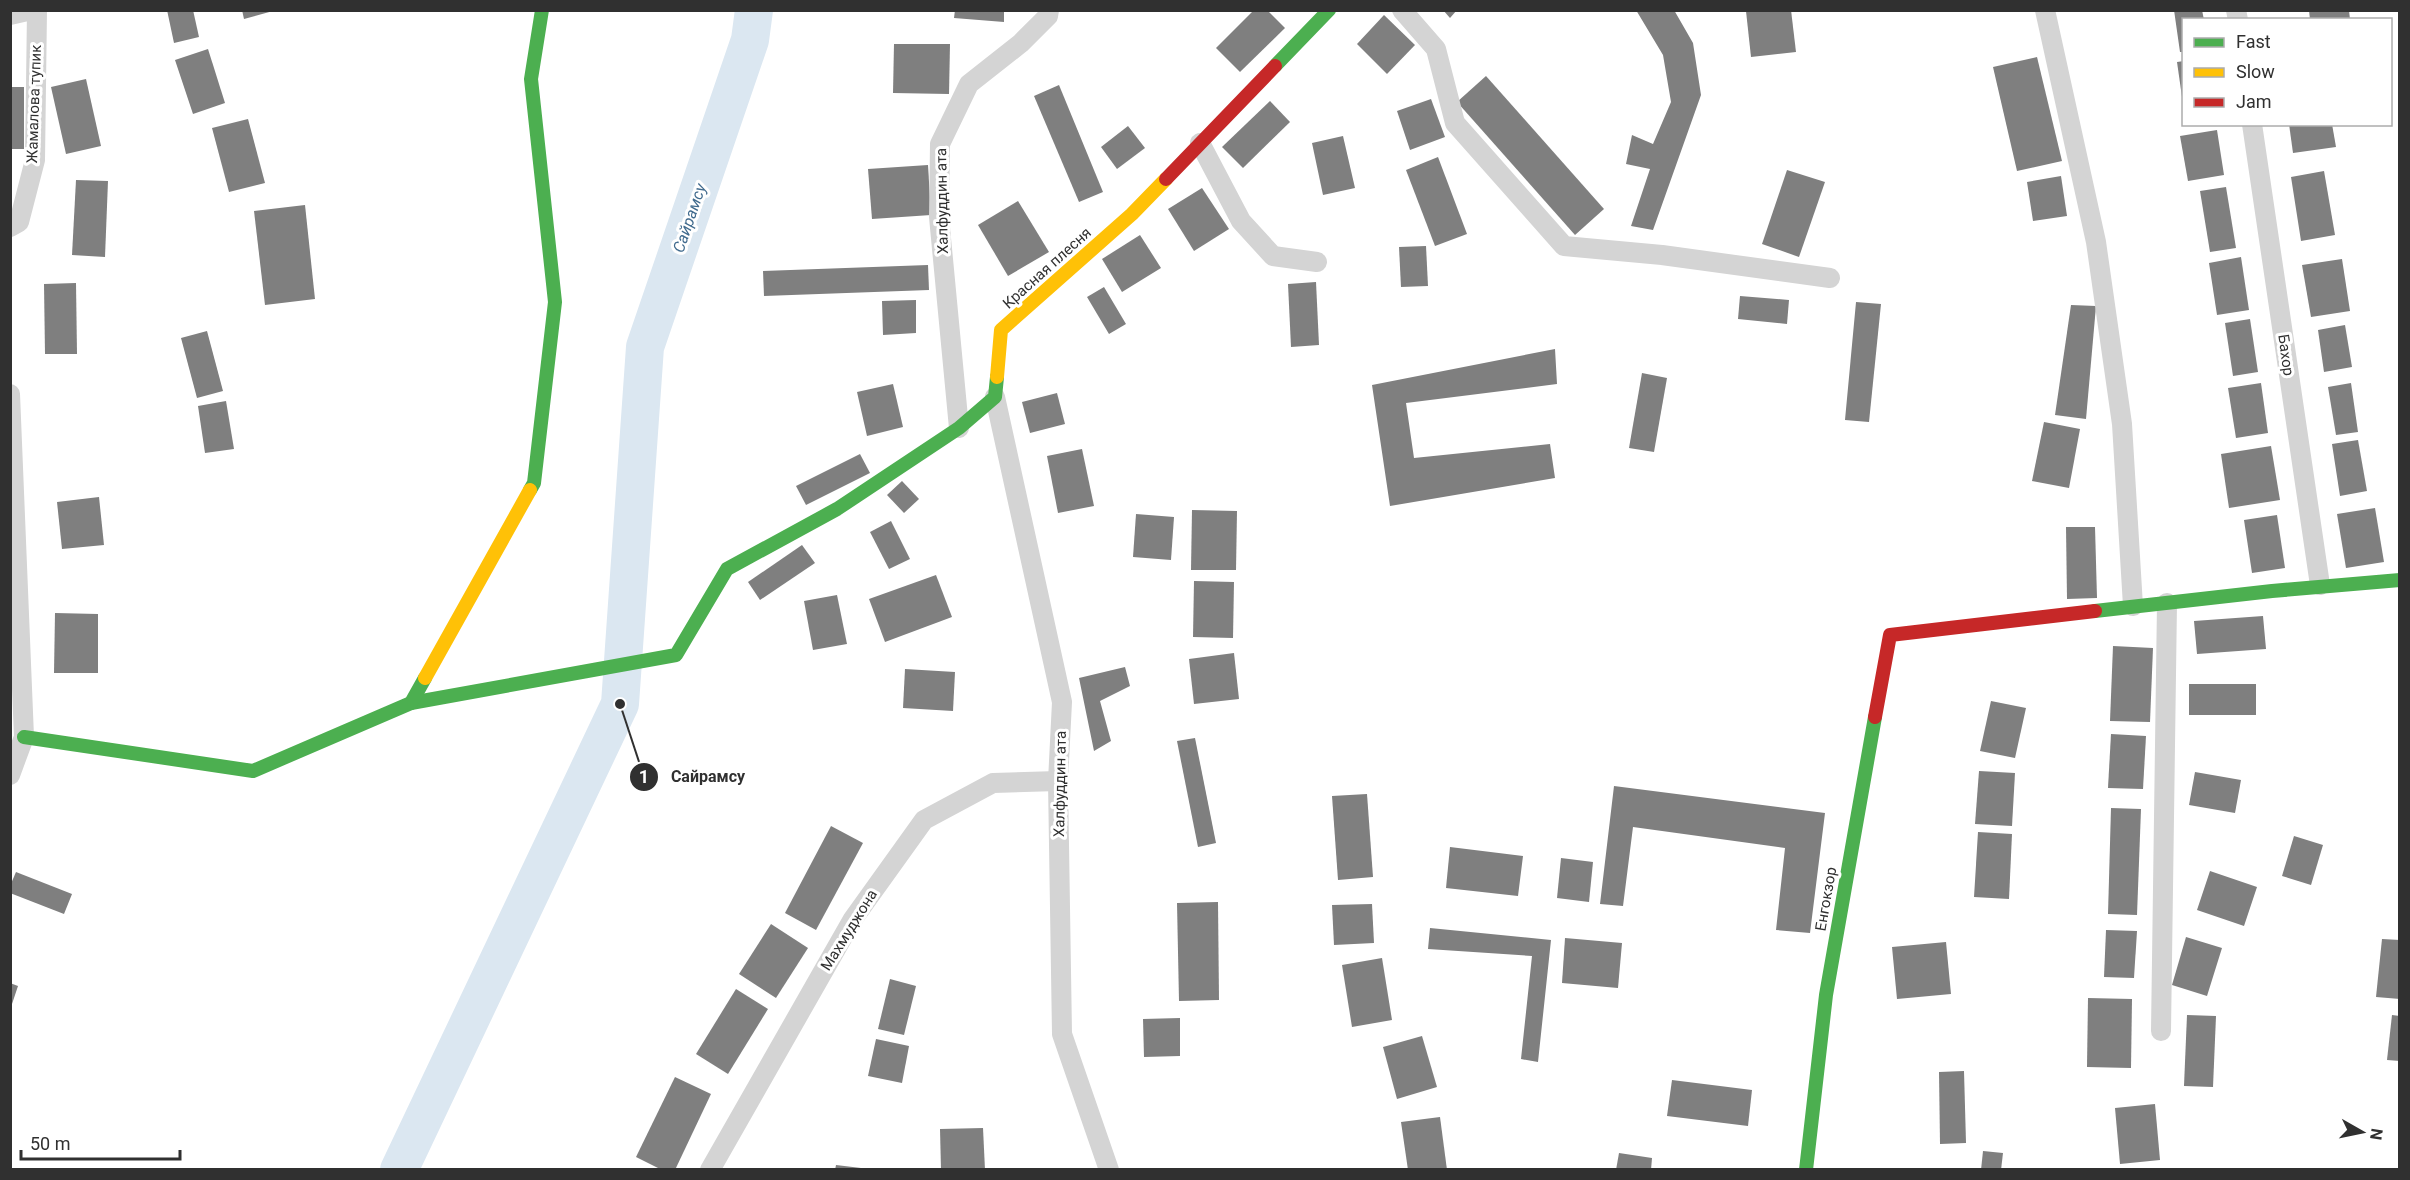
<svg xmlns="http://www.w3.org/2000/svg" width="2410" height="1180" font-family="Roboto,sans-serif">
<rect width="100%" height="100%" fill="#fff"/>
<g fill="none" stroke-linecap="round" stroke-linejoin="round">
<!-- river -->
<path stroke="#dbe7f1" stroke-width="38" d="M399 1170 620 704 645 347 750 40 754 10"/>
</g>
<!-- building -->
<g fill="#7f7f7f">
<path d="M167 10H193L199 37 174 43Z"/>
<path d="M242 10H273V11L244 19Z"/>
<path d="M955 10H1004V22L954 18Z"/>
<path d="M1254 10H1267L1285 28 1240 72 1216 48Z"/>
<path d="M1443 10H1457L1450 18Z"/>
<path d="M1636 10H1674L1693 43 1701 95 1653 230 1631 226 1650 169 1626 164 1632 135 1653 144 1671 102 1663 55Z"/>
<path d="M1791 10 1796 52 1751 57 1746 11Z"/>
<path d="M2174 10H2202L2204 20H2184V52H2180Z"/>
<path d="M2309 10H2349L2350 20H2310Z"/>
<path d="M1384 15 1415 45 1387 74 1357 44Z"/>
<path d="M894 44H950L949 94 893 93Z"/>
<path d="M208 49 225 103 193 114 175 60Z"/>
<path d="M2037 57 2062 161 2017 171 1993 67Z"/>
<path d="M2184 61V97H2182L2177 62Z"/>
<path d="M1486 76 1604 209 1575 235 1457 102Z"/>
<path d="M86 79 101 146 66 154 51 87Z"/>
<path d="M1059 85 1103 192 1079 202 1034 96Z"/>
<rect x="10" y="87" width="14" height="62"/>
<path d="M1431 99 1445 137 1410 150 1397 111Z"/>
<path d="M1270 101 1290 122 1243 168 1222 147Z"/>
<path d="M248 119 265 183 229 192 212 128Z"/>
<path d="M2289 124H2332L2336 147 2293 153Z"/>
<path d="M1128 126 1145 148 1117 169 1101 147Z"/>
<path d="M2217 130 2224 175 2188 181 2180 136Z"/>
<path d="M1343 136 1355 188 1323 195 1312 143Z"/>
<path d="M1438 157 1467 234 1435 246 1406 170Z"/>
<path d="M928 165 931 215 872 219 868 169Z"/>
<path d="M1787 170 1825 182 1799 257 1762 244Z"/>
<path d="M2324 171 2335 235 2301 241 2291 177Z"/>
<path d="M2061 176 2067 216 2033 221 2027 182Z"/>
<path d="M76 180 108 181 105 257 72 255Z"/>
<path d="M2226 187 2236 248 2210 252 2200 191Z"/>
<path d="M1202 188 1229 229 1194 251 1168 209Z"/>
<path d="M1018 201 1049 252 1008 276 978 225Z"/>
<path d="M305 205 315 299 265 305 254 211Z"/>
<path d="M1140 235 1161 268 1122 292 1102 259Z"/>
<path d="M1426 246 1428 286 1401 287 1399 247Z"/>
<path d="M2241 257 2249 310 2217 315 2209 263Z"/>
<path d="M2342 259 2350 311 2311 317 2302 265Z"/>
<path d="M928 265 929 290 764 296 763 271Z"/>
<path d="M1316 282 1319 345 1291 347 1288 284Z"/>
<path d="M76 283 77 354H45L44 284Z"/>
<path d="M1104 287 1126 324 1109 334 1087 297Z"/>
<path d="M1740 296 1789 300 1787 324 1738 319Z"/>
<path d="M916 300V333L883 335 882 301Z"/>
<path d="M1856 302 1881 304 1869 422 1845 420Z"/>
<path d="M2071 305 2096 306 2086 419 2055 415Z"/>
<path d="M2250 319 2258 372 2233 376 2225 323Z"/>
<path d="M2345 325 2352 367 2324 372 2318 330Z"/>
<path d="M207 331 223 391 197 398 181 338Z"/>
<path d="M1555 349 1557 384 1406 403 1414 458 1550 444 1555 478 1390 506 1372 385Z"/>
<path d="M1642 373 1667 378 1654 452 1629 448Z"/>
<path d="M2261 383 2268 433 2236 438 2228 388Z"/>
<path d="M2351 383 2358 432 2336 435 2328 387Z"/>
<path d="M893 384 903 427 867 436 857 392Z"/>
<path d="M1057 393 1065 424 1030 433 1022 402Z"/>
<path d="M226 401 234 449 205 453 198 406Z"/>
<path d="M2044 422 2080 429 2069 488 2032 481Z"/>
<path d="M2358 440 2367 491 2340 496 2332 444Z"/>
<path d="M2271 446 2280 500 2229 508 2221 454Z"/>
<path d="M1082 449 1094 506 1058 513 1047 456Z"/>
<path d="M860 454 870 473 806 505 796 486Z"/>
<path d="M902 481 919 499 904 513 887 495Z"/>
<path d="M99 497 104 545 62 549 57 502Z"/>
<path d="M2375 508 2384 562 2346 568 2337 514Z"/>
<path d="M1192 510 1237 511 1236 570H1191Z"/>
<path d="M1136 514 1174 517 1171 560 1133 557Z"/>
<path d="M2277 515 2285 568 2252 573 2244 520Z"/>
<path d="M891 521 910 559 889 569 870 532Z"/>
<path d="M2066 527H2095L2097 598 2067 599Z"/>
<path d="M802 545 815 563 760 600 748 582Z"/>
<path d="M936 575 952 617 885 642 869 599Z"/>
<path d="M1194 581 1234 582 1233 638 1193 637Z"/>
<path d="M837 595 847 644 813 650 804 601Z"/>
<path d="M55 613 98 614V673H54Z"/>
<path d="M2263 616 2266 649 2197 654 2194 621Z"/>
<path d="M2113 646 2153 648 2150 722 2110 721Z"/>
<path d="M1234 653 1239 699 1194 704 1189 659Z"/>
<path d="M1125 667 1130 686 1100 701 1111 741 1094 751 1079 678Z"/>
<path d="M905 669 955 672 953 711 903 708Z"/>
<rect x="2189" y="684" width="67" height="31"/>
<path d="M1991 701 2026 708 2015 758 1980 751Z"/>
<path d="M2111 734 2146 736 2143 789 2108 788Z"/>
<path d="M1195 738 1216 843 1198 847 1177 741Z"/>
<path d="M1979 771 2015 773 2012 826 1975 824Z"/>
<path d="M2195 772 2241 780 2235 813 2189 805Z"/>
<path d="M1614 786 1825 813 1810 933 1776 930 1785 848 1633 827 1623 906 1600 904Z"/>
<path d="M1367 794 1373 877 1338 880 1332 796Z"/>
<path d="M2111 808 2141 809 2137 915 2108 914Z"/>
<path d="M831 826 863 843 816 930 785 913Z"/>
<path d="M1978 832 2012 834 2009 899 1974 897Z"/>
<path d="M2294 836 2323 845 2311 885 2282 876Z"/>
<path d="M1450 847 1523 856 1518 896 1446 888Z"/>
<path d="M1561 858 1593 862 1589 902 1557 898Z"/>
<path d="M2210 871 2257 887 2244 926 2197 910Z"/>
<path d="M16 872 72 894 64 914 10 893V886Z"/>
<path d="M1218 902 1219 1000 1179 1001 1177 903Z"/>
<path d="M1372 904 1374 943 1334 945 1332 905Z"/>
<path d="M771 924 808 948 776 998 739 974Z"/>
<path d="M1430 928 1551 940 1538 1062 1521 1059 1532 956 1428 949Z"/>
<path d="M2106 930 2137 931 2134 978 2104 977Z"/>
<path d="M2186 937 2222 948 2207 996 2172 985Z"/>
<path d="M1565 938 1622 943 1618 988 1562 983Z"/>
<path d="M2382 939 2400 940V999L2376 997Z"/>
<path d="M1946 942 1951 994 1897 999 1892 947Z"/>
<path d="M1382 958 1392 1020 1352 1027 1342 965Z"/>
<path d="M890 979 916 986 904 1035 878 1029Z"/>
<path d="M10 983 18 986 11 1007 10 1006Z"/>
<path d="M736 989 768 1009 728 1074 696 1054Z"/>
<path d="M2088 998 2132 999 2131 1068 2087 1067Z"/>
<path d="M2187 1015 2216 1016 2213 1087 2184 1086Z"/>
<path d="M2392 1015 2400 1016V1061L2387 1060Z"/>
<path d="M1180 1018V1056L1144 1057 1143 1019Z"/>
<path d="M1422 1036 1437 1087 1397 1099 1383 1047Z"/>
<path d="M876 1039 909 1046 902 1083 868 1076Z"/>
<path d="M1964 1071 1966 1143 1940 1144 1939 1072Z"/>
<path d="M675 1077 711 1094 675 1170H662L636 1157Z"/>
<path d="M1672 1080 1752 1090 1748 1126 1667 1116Z"/>
<path d="M2155 1104 2160 1160 2120 1164 2115 1108Z"/>
<path d="M1440 1117 1447 1170H1408L1401 1122Z"/>
<path d="M983 1128 985 1170H941L940 1129Z"/>
<path d="M1983 1151 2003 1153 2001 1170H1981Z"/>
<path d="M1619 1153 1652 1158 1651 1170H1616Z"/>
<path d="M836 1165 861 1168V1170H835Z"/>
</g>
<g fill="none" stroke-linecap="round" stroke-linejoin="round">
<!-- street -->
<g stroke="#d4d4d4" stroke-width="20">
<path d="M1402 10 1436 49 1455 123 1564 246 1662 255 1830 278"/>
<path d="M2045 10 2096 242 2122 424 2133 606"/>
<path d="M2236 10 2238 20"/>
<path d="M10 15 32 10"/>
<path d="M2252 124 2320 585"/>
<path d="M1200 143 1241 221 1273 256 1317 262"/>
<path d="M10 227 19 222 35 160 37 10"/>
<path d="M10 394 24 737 10 775"/>
<path d="M995 397 1062 702 1058 781 1062 1034 1109 1170"/>
<path d="M959 428 939 217 940 144 969 84 1021 43 1048 16 1049 10"/>
<path d="M2161 1031 2167 603"/>
<path d="M710 1170 853 919 924 820 993 783 1058 781"/>
</g>
<!-- fast -->
<g stroke="#4caf50" stroke-width="14">
<path d="M1275 66 1329 10"/>
<path d="M530 490 534 483 555 302 531 79 542 10"/>
<path d="M2095 611 2272 591 2400 580"/>
<path d="M411 703 676 655 727 569 837 509 959 428 995 397 997 377"/>
<path d="M24 737 253 771 411 703 425 678"/>
<path d="M1806 1170 1826 995 1875 717"/>
</g>
<!-- slow -->
<g stroke="#ffc107" stroke-width="14">
<path d="M997 377 1001 330 1132 214 1166 179"/>
<path d="M425 678 530 490"/>
</g>
<!-- jam -->
<g stroke="#c62828" stroke-width="14">
<path d="M1166 179 1275 66"/>
<path d="M1875 717 1890 635 2095 611"/>
</g>
</g>
<g text-anchor="middle" stroke-width="6" stroke-linejoin="round" paint-order="stroke">
<!-- street labels -->
<g font-size="15" fill="#303030" stroke="#fff">
<text transform="translate(34 104) rotate(-88)" y="5">Жамалова тупик</text>
<text transform="translate(942 201) rotate(-91)" y="5">Халфуддин ата</text>
<text transform="translate(1047 268) rotate(-42)" y="5">Красная плесня</text>
<text transform="translate(2286 355) rotate(82)" y="5">Бахор</text>
<text transform="translate(1060 784) rotate(-89)" y="5">Халфуддин ата</text>
<text transform="translate(1826 899) rotate(-80)" y="5">Енгокзор</text>
<text transform="translate(849 930) rotate(-58)" y="5">Махмуджона</text>
</g>
<!-- water labels -->
<g font-size="16" font-style="italic" fill="#416b8e" stroke="#fff">
<text transform="translate(689 218) rotate(-71)" y="6">Сайрамсу</text>
</g>
</g>
<!-- callouts -->
<path fill="none" stroke="#303030" stroke-width="2" d="M620 704L644 777"/>
<g fill="#303030" stroke="#fff" stroke-width="2">
<circle cx="620" cy="704" r="6"/>
<circle cx="644" cy="777" r="15"/>
</g>
<g font-size="18" text-anchor="middle" font-weight="bold" fill="#fff">
<text x="644" y="783">1</text>
</g>
<g font-size="16" text-anchor="middle" font-weight="bold" fill="#303030" stroke="#fff" stroke-width="6" stroke-linejoin="round" paint-order="stroke">
<text x="708" y="782">Сайрамсу</text>
</g>
<!-- border -->
<rect width="2410" height="1180" fill="none" stroke="#303030" stroke-width="24"/>
<!-- legend -->
<rect x="2182" y="18" width="210" height="108" fill="#ffffff" stroke="#acacac" stroke-width="1.5"/>
<rect x="2194" y="38" width="30" height="9" fill="#4caf50" stroke="#acacac" stroke-width="1.5"/>
<text x="2236" y="48" font-size="18" fill="#303030">Fast</text>
<rect x="2194" y="68" width="30" height="9" fill="#ffc107" stroke="#acacac" stroke-width="1.5"/>
<text x="2236" y="78" font-size="18" fill="#303030">Slow</text>
<rect x="2194" y="98" width="30" height="9" fill="#c62828" stroke="#acacac" stroke-width="1.5"/>
<text x="2236" y="108" font-size="18" fill="#303030">Jam</text>
<!-- north arrow -->
<g transform="translate(2362 1132) rotate(99)" stroke="#ffffff" stroke-width="4.5" paint-order="stroke">
<path d="M0-4.5L10 22L0 15L-10 22Z" fill="#303030"/>
<text y="-9" font-size="16" font-weight="bold" text-anchor="middle" fill="#303030">N</text>
</g>
<!-- scale -->
<path d="M21 1150v9h159v-9" fill="none" stroke="#303030" stroke-width="3"/>
<text x="30" y="1150" font-size="18" fill="#303030" stroke="#ffffff" stroke-width="4.5" paint-order="stroke">50 m</text>
</svg>
